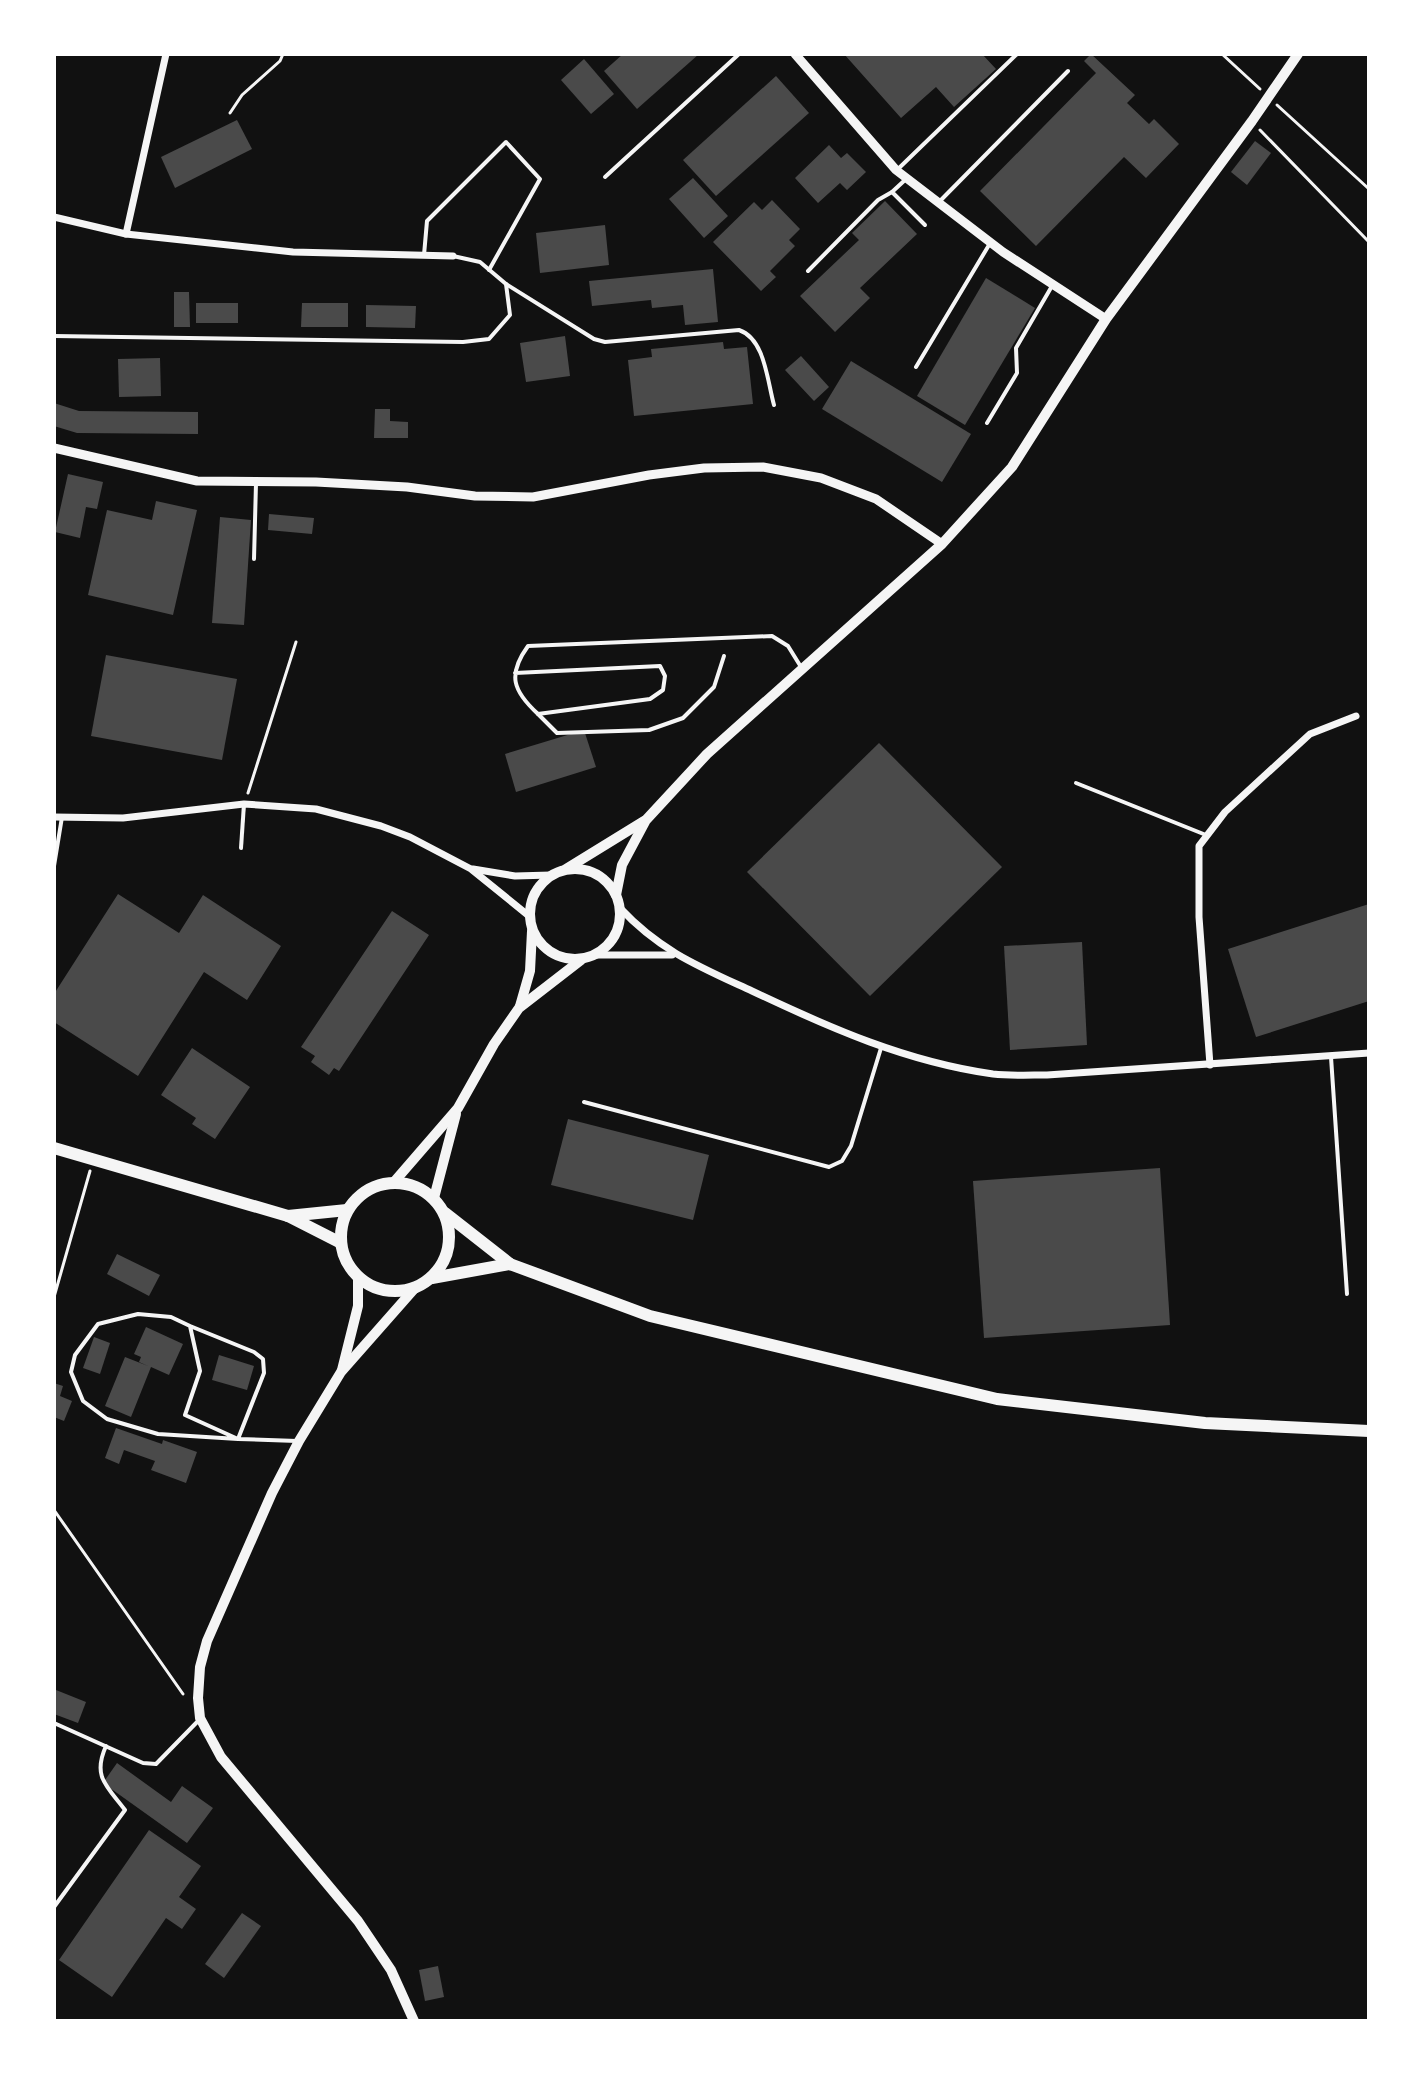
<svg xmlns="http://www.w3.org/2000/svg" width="1423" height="2075" font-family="'Golos Text',sans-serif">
<rect width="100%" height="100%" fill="#111"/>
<!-- building -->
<g fill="#4a4a4a">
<path d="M623 54H699L637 109 604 71Z"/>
<path d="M844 54H982L996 69 954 107 936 87 901 118Z"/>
<path d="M1091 54 1135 95 1127 103 1149 124 1154 119 1179 144 1146 178 1124 157 1036 246 980 191 1096 73 1084 61Z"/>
<path d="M584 59 614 94 591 114 561 80Z"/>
<path d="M776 76 809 113 716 196 683 160Z"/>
<path d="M237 120 252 149 175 188 161 157Z"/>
<path d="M1255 141 1271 153 1247 185 1231 172Z"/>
<path d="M829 145 841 158 847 153 866 172 847 190 840 183 818 203 795 178Z"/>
<path d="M693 178 728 216 704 238 669 199Z"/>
<path d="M772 200 800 229 789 240 795 246 770 271 776 277 761 291 713 242 754 202 762 210Z"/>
<path d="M885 201 917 234 860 288 870 298 835 332 800 296 859 240 852 233Z"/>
<path d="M605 225 609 265 540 273 536 233Z"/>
<path d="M713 269 718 322 685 325 683 305 652 308 651 300 592 306 589 281Z"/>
<path d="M986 278 1035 308 965 425 917 396Z"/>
<path d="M174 292H189L190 327H174Z"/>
<rect x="196" y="303" width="42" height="20"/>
<path d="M302 303H348V327H301Z"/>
<path d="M366 305 416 306 415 328 366 327Z"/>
<path d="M565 336 570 376 526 382 520 343Z"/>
<path d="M723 342 724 349 747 347 753 404 634 416 628 360 652 357 651 349Z"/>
<path d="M801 356 829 387 814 401 785 370Z"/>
<path d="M160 358 161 396 119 397 118 359Z"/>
<path d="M851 361 971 434 942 482 822 409Z"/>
<path d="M54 403 79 411 198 412V434L77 433 54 426Z"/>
<path d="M375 409H390V421L408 422V438H374Z"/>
<path d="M68 474 103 482 97 509 86 507 80 538 55 532Z"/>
<path d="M156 501 197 510 173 615 88 595 107 510 152 520Z"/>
<path d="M269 514 314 518 312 534 268 530Z"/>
<path d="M220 517 251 520 244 625 212 623Z"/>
<path d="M106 655 237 679 222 760 91 736Z"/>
<path d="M584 730 596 767 516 792 505 754Z"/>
<path d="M879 743 1002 867 870 996 747 872Z"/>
<path d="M118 894 179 933 203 895 281 946 247 1000 204 972 138 1076 54 1022V994Z"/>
<path d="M1369 904V1001L1256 1037 1228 949Z"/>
<path d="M392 911 429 935 339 1071 334 1068 329 1075 311 1062 315 1056 301 1047Z"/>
<path d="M1082 942 1087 1045 1010 1050 1004 946Z"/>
<path d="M192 1048 250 1087 215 1139 192 1124 196 1118 161 1095Z"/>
<path d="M568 1119 709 1155 693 1220 551 1185Z"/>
<path d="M1160 1168 1170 1325 984 1338 973 1181Z"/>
<path d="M117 1254 160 1275 149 1296 107 1274Z"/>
<path d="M146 1327 183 1344 169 1375 151 1367 131 1417 105 1406 125 1357 148 1366 139 1362 141 1357 134 1354Z"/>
<path d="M94 1337 110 1343 100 1374 83 1368Z"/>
<path d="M219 1355 254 1366 247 1390 212 1380Z"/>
<path d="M54 1383 63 1386 60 1396 72 1401 64 1421 54 1417Z"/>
<path d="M116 1428 162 1444 163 1440 197 1452 186 1483 151 1470 155 1461 124 1450 119 1464 105 1458Z"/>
<path d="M56 1690 86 1702 78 1723 54 1714Z"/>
<path d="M117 1763 171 1802 182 1786 213 1808 187 1843 103 1783Z"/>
<path d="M149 1830 201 1866 179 1897 196 1909 182 1929 166 1918 112 1997 59 1960Z"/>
<path d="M242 1913 261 1926 224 1978 205 1964Z"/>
<path d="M438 1966 444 1997 425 2001 419 1970Z"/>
</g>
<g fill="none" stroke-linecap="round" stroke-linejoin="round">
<!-- path -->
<g stroke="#f5f5f5" stroke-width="3">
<path d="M1222 54 1260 89"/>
<path d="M1277 105 1369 189"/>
<path d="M230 113 242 95 280 61 283 54"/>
<path d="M1260 130 1369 242"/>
<path d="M248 793 296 642"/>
<path d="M54 1297 90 1171"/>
<path d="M54 1510 183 1694"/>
</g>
<!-- service -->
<g stroke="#f5f5f5" stroke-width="4">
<path d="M898 169 1017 54"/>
<path d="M605 177 739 54"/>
<path d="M905 180 892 192 925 225"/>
<path d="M940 201 1068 71"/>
<path d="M424 255 427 221 506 142 540 179 489 270"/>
<path d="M808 271 878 200 892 192"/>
<path d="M506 284 594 339 605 342 739 330C765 339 767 380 774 405"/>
<path d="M54 336 463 342 489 339 510 315 506 284 480 262 453 256"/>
<path d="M916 367 989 245"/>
<path d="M987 423 1017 373 1016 348 1052 286"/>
<path d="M254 559 256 483"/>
<path d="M515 673 660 666 665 676 663 690 650 699 538 714C513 691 507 675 528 646L772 636 788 646 801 667"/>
<path d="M538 714 557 733 649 730 683 718 714 687 724 656"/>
<path d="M1076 783 1206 835"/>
<path d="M241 848 244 804"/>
<path d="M54 866 62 817"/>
<path d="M1331 1057 1347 1294"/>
<path d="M584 1102 829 1167 842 1161 851 1146 881 1048"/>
<path d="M190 1326 254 1352 263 1359 264 1373 238 1439 158 1434 107 1419 83 1401 71 1372 75 1355 98 1324 138 1314 171 1317 190 1326 200 1371 185 1415 238 1439 297 1441"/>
<path d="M54 1723 143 1763 156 1764 200 1719"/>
<path d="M54 1907 125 1810C107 1786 92 1777 106 1746"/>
</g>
<!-- minor -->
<g stroke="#f5f5f5" stroke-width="7">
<path d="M54 217 126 234 166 54"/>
<path d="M126 234 293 252 453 256"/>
<path d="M54 817 123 818 244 804 316 809 381 826 410 837 471 869 529 916"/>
<path d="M473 869 515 876 551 875"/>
<path d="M620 908C660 951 700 967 752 991 830 1028 907 1062 993 1074 1011 1076 1030 1075 1047 1075L1369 1053"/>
<path d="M595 955H672"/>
<path d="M1210 1065 1199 917V846L1225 812 1310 734 1356 716"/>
</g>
<!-- tertiary -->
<g stroke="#f5f5f5" stroke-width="9">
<path d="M795 54 896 170 1003 252 1106 319"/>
<path d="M54 448 197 481 316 482 407 487 475 496 533 497 649 475 704 468 763 467 821 478 876 499 942 544"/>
</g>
<!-- secondary -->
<g stroke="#f5f5f5" stroke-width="10">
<circle cx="575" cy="914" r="45"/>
<path d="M566 869 644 821"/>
<path d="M616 895 622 865 646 820 707 754 942 544 1012 467 1106 319 1252 121 1298 54"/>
<path d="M520 1006 530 971 532 931"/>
<path d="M394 1182 458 1108 494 1044 519 1008 581 960"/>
<path d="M434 1198 456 1114"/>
<path d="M342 1370 358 1306V1277"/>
<path d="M414 2021 391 1970 358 1921 221 1757 200 1718 198 1698 200 1667 207 1641 272 1493 299 1441 341 1372 415 1288"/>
</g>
<!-- primary -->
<g stroke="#f5f5f5" stroke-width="12">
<path d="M54 1148 288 1216 341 1243"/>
<circle cx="395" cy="1237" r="54"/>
<path d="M445 1213 510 1264 650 1316 997 1399 1205 1423 1369 1431"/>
<path d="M288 1216 347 1210"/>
<path d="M432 1278 510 1264"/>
</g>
</g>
<!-- border -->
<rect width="1423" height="2075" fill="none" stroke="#ffffff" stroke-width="112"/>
</svg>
